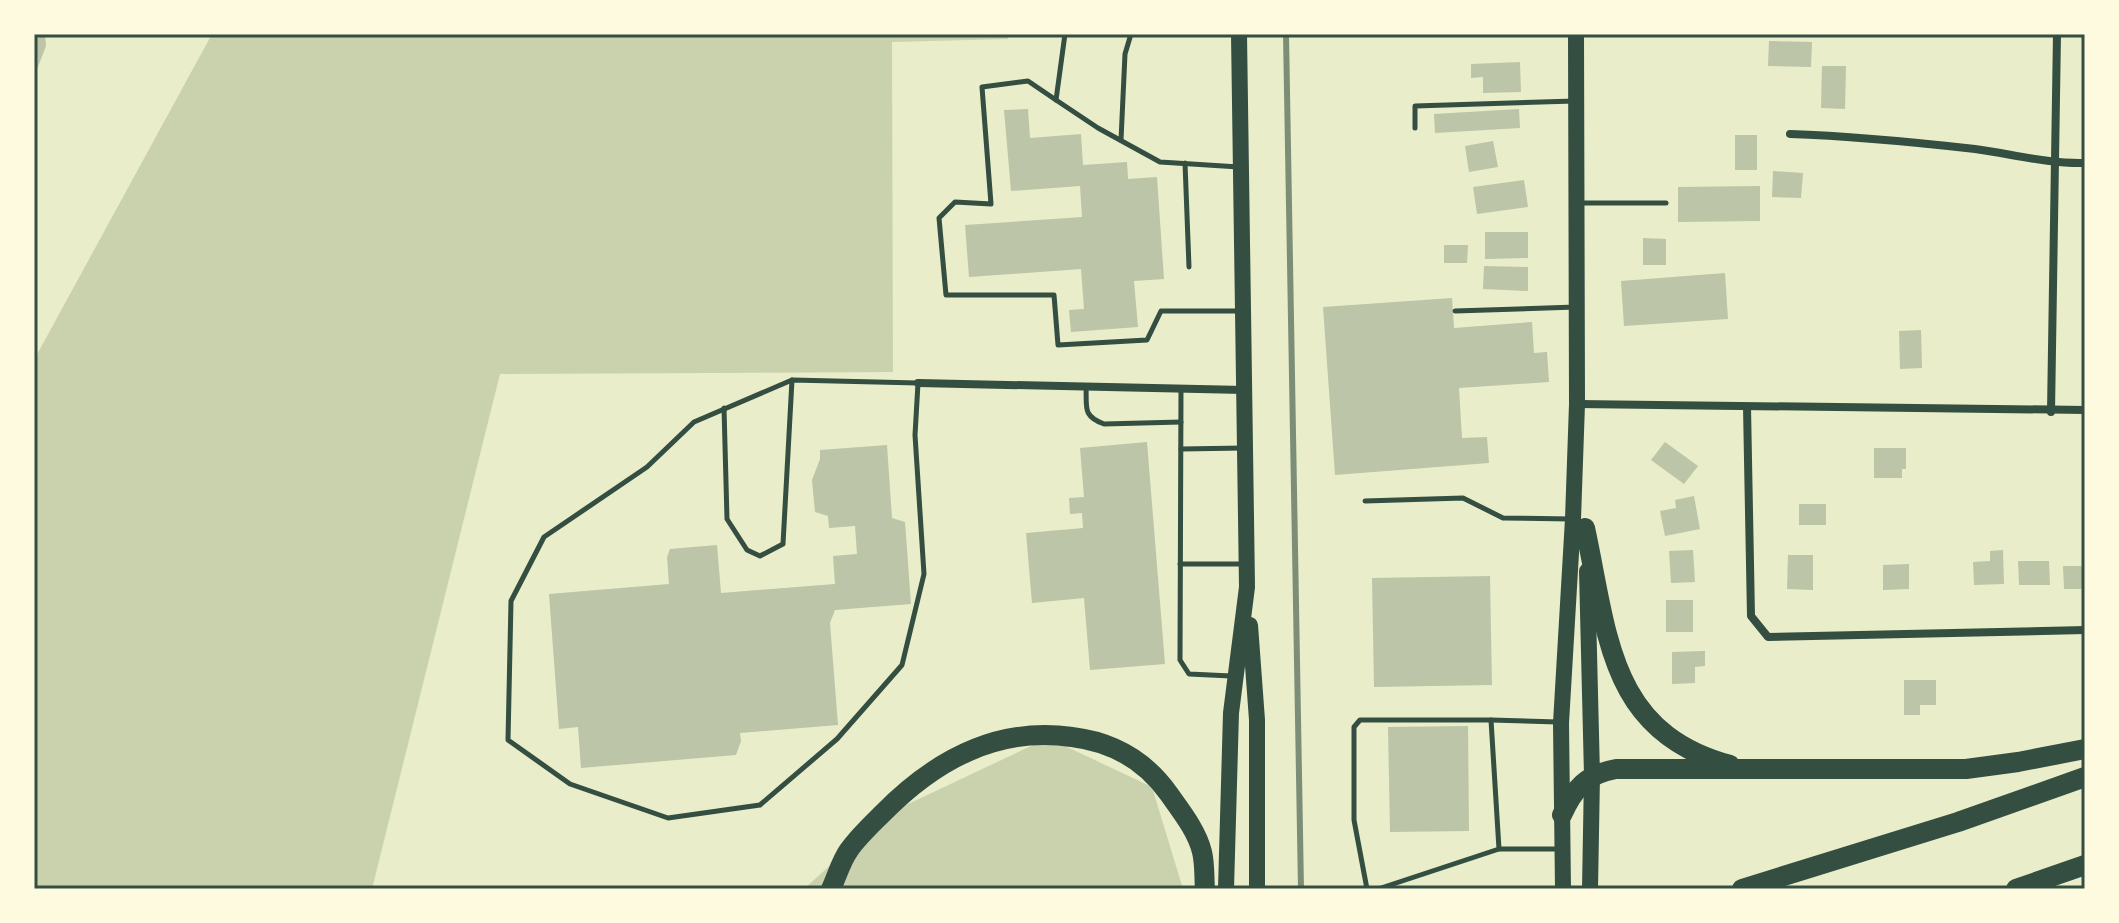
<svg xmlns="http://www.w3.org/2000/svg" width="2119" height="923" font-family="'Roboto Condensed',sans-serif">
<rect width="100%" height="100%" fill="#e9edc9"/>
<!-- green -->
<g fill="#cad2ad">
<path d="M212 34H1009L1008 39 892 42 893 372 500 374 372 889H34V360Z"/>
<path d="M1048 738 1152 787 1183 889H804L887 814Z"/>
</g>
<!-- building -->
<g fill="#bcc5a7">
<path d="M34 34H45L46 46 34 77Z"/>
<path d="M1769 41 1812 42 1811 67 1768 66Z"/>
<path d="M1520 62 1521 92 1483 93V77L1471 78V64Z"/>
<path d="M1822 66H1846L1845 109 1821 108Z"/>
<path d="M1028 109 1030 138 1081 134 1083 165 1127 162 1128 179 1157 177 1164 279 1134 281 1138 327 1071 332 1069 310 1084 309 1081 269 969 277 965 225 1082 217 1080 186 1011 191 1004 110Z"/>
<path d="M1519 109 1520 128 1435 133 1434 114Z"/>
<rect x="1735" y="135" width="22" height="35"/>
<path d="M1493 141 1498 167 1469 172 1465 146Z"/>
<path d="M1773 171 1803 173 1801 198 1772 197Z"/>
<path d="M1524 180 1528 207 1477 214 1473 187Z"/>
<path d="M1760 186V221L1678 222V187Z"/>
<path d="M1485 232H1528V258L1485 259Z"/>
<path d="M1643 238 1666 239V265H1643Z"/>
<path d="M1444 245H1468L1467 263H1444Z"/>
<path d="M1484 266 1528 267V291L1483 289Z"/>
<path d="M1725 273 1728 319 1624 326 1621 281Z"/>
<path d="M1452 298 1454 328 1532 322 1534 353 1547 352 1549 382 1459 388 1462 438 1487 437 1489 463 1335 475 1323 307Z"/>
<path d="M1921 330 1922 368 1900 369 1899 331Z"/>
<path d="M1147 442 1165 664 1090 670 1084 598 1032 603 1026 533 1083 528 1082 513 1070 514 1069 498 1084 497 1080 448Z"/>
<path d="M1665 442 1698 466 1684 484 1651 460Z"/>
<path d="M887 445 892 518 905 522 911 604 835 610 830 623 838 725 740 733 741 741 736 755 581 768 578 727 559 729 549 594 669 584 667 557 670 549 717 545 721 593 835 584 833 556 857 554 855 526 829 528 828 516 815 512 812 480 820 459V450Z"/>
<path d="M1874 448H1906V469H1902V478H1874Z"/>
<path d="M1694 496 1700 529 1665 536 1660 511 1676 508 1675 500Z"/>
<rect x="1799" y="504" width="27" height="21"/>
<path d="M1693 550 1695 582 1671 583 1669 551Z"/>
<path d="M2003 550 2004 584 1974 585 1973 562 1990 561V551Z"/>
<path d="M1788 555H1813V590L1787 589Z"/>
<path d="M2018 561H2049L2050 585H2019Z"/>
<path d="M1909 564V589L1883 590V565Z"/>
<path d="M2063 566H2085V589H2064Z"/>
<path d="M1490 576 1492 685 1374 687 1372 578Z"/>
<rect x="1666" y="600" width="27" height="32"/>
<path d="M1705 651V666L1695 667V683L1672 684V652Z"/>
<path d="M1904 680H1936V705H1920V715H1904Z"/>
<path d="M1468 726 1469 831 1390 832 1388 727Z"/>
</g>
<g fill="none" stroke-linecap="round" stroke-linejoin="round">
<!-- service -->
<g stroke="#344e41" stroke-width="5">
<path d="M1065 34 1056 100 1098 128 1160 162 1239 167"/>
<path d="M1056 100 1028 81 982 87 991 204 955 202 939 218 946 295H1054L1058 345 1147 340 1161 311H1242"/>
<path d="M1415 128V106L1575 101"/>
<path d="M1121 140 1125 54 1131 34"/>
<path d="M1185 163 1189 267"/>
<path d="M1581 203H1666"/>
<path d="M1455 311 1576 307"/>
<path d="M792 380 918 383 915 435 924 574 902 665 837 739 760 805 668 818 570 784 508 740 511 601 544 537 647 467 694 422Z"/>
<path d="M1086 387C1087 407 1082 416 1104 424L1181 422"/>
<path d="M1181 389 1180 660 1189 674 1231 676"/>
<path d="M724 408 727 519 747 550 760 556 783 544 792 380"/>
<path d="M1181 449 1244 448"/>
<path d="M1365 501 1463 498 1503 518 1571 519"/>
<path d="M1180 564H1243"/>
<path d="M1491 720 1499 849H1561"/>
<path d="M1367 889 1354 820V727L1360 720H1491L1558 722"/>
<path d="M1378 889 1499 849"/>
</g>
<!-- minor -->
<g stroke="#344e41" stroke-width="8">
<path d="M1790 134C1853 136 1913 142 1975 149 2012 154 2048 164 2085 163"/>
<path d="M918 383 1244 390"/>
<path d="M1577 404 2085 410"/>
<path d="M1747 407 1751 616 1768 637 2085 630"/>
<path d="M2051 412 2057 34"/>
</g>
<!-- primary -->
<g stroke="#344e41" stroke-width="16">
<path d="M1587 571 1592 775 1590 889"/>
<path d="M1250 625 1257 720V889"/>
<path d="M1226 889 1231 713 1247 587 1239 34"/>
<path d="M1563 889 1561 723 1573 519 1577 404 1576 34"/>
</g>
<!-- motorway -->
<g stroke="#344e41" stroke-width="20">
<path d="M1585 528C1608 633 1608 732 1730 765"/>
<path d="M1562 815C1574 788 1587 774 1616 769H1966L2018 762 2085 749"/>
<path d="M831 889C837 876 841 861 849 850 858 837 871 825 882 814 934 761 996 726 1072 737 1113 742 1145 760 1169 794 1181 811 1197 831 1202 852 1205 864 1204 877 1205 889"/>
<path d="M1742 889 1958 822 2085 777"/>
<path d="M2016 889 2085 865"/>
</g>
<!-- rail -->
<path stroke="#7c8e77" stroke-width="6" d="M1286 34 1301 889"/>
</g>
<!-- border -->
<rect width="2119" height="923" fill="none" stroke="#fefae0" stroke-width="72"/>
<rect x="36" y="36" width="2047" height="851" fill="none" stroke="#344e41" stroke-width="3"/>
</svg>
